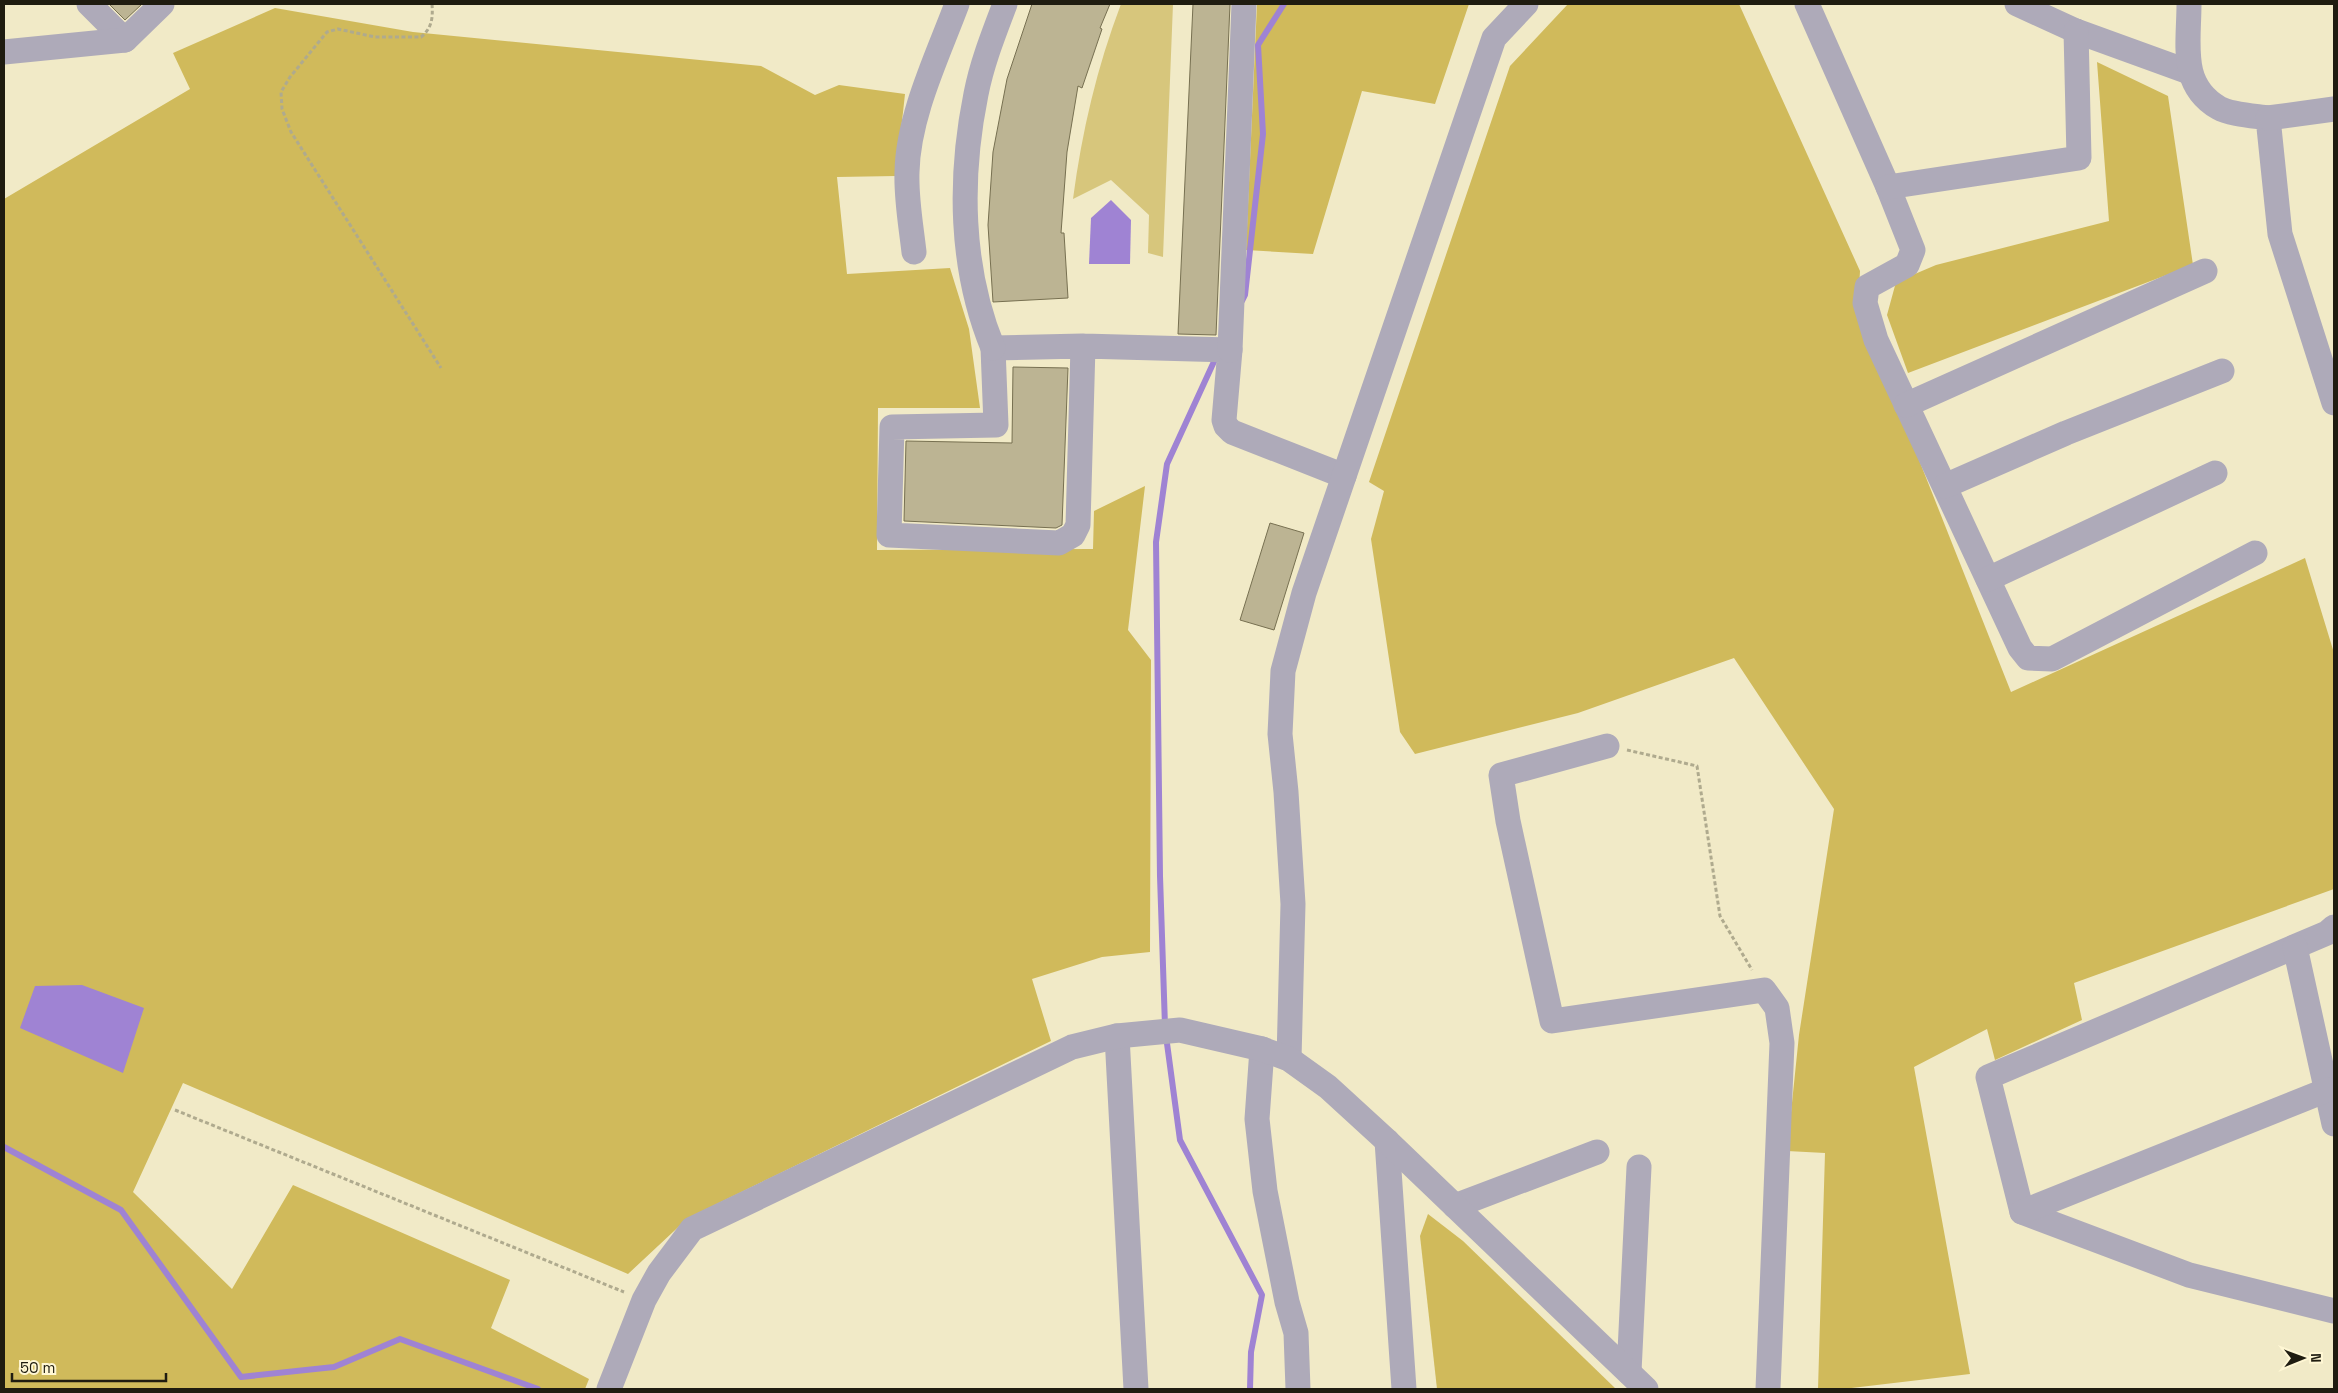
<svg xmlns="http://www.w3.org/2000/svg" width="2338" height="1393" font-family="'Space Grotesk',sans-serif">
<rect width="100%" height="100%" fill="#f1eac7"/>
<!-- green -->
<path fill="#d7c67c" d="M1121 4H1173L1163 257 1148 253 1149 215 1111 180 1073 199C1082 131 1097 67 1121 4Z"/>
<!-- forest -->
<g fill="#d0ba5b">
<path d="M1257 4H1469L1435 104 1362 91 1313 254 1246 250Z"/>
<path d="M1568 4H1739L1860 271 1858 306 2011 692 2305 558 2334 653V889L2074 983 2082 1020 1995 1060 1987 1029 1914 1067 1970 1374 1843 1389H1818L1825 1153 1787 1151 1799 1035 1834 809 1734 658 1578 713 1415 754 1400 732 1371 539 1384 491 1369 482 1510 66Z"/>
<path d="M275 8 413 32 761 66 815 95 839 85 905 94 896 176 837 177 847 274 950 268 969 329 980 408H878L877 550 1093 549 1094 511 1145 486 1128 630 1151 660 1150 952 1102 957 1032 979 1051 1041 688 1218 628 1274 183 1083 133 1192 232 1289 293 1185 510 1280 491 1328 589 1379 585 1389H4V199L190 89 173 53Z"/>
<path d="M2097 62 2168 96 2193 265 1908 373 1887 315 1896 282 1936 265 2109 221Z"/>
<path d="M1428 1214 1463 1241 1616 1389H1437L1420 1236Z"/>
</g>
<!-- water -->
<g fill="#9f83d3">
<path d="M1111 200 1131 220 1130 264H1089L1091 218Z"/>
<path d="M82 985 144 1008 123 1073 20 1028 35 986Z"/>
</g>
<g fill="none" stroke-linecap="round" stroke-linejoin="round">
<!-- stream -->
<g stroke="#9f83d3" stroke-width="6">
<path d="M1242 301 1245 295 1263 134 1258 45 1284 4"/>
<path d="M1165 1026 1160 876 1156 542 1167 464 1217 355"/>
<path d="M1166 1036 1180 1140 1262 1295 1251 1352 1250 1389"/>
<path d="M4 1147 121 1210 241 1377 334 1367 400 1339 538 1389"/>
</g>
</g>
<!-- building -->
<g fill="#bcb493" stroke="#777051">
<path d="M109 4H142L125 20Z"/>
<path d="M1032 4H1110L1100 28 1102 29 1082 88 1078 86 1067 152 1061 233H1064L1068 298 993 302 988 225 993 152 1007 79Z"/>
<path d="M1193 4H1230L1216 335 1178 334Z"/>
<path d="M1013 367 1068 368 1062 525 1056 528 904 521 906 441 1012 443Z"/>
<path d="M1270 523 1304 533 1274 630 1240 620Z"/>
</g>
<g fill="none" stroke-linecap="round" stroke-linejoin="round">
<!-- path -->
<g stroke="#afaa8e" stroke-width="3" stroke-dasharray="4 2.5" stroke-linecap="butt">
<path d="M432 4C433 18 432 28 421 37H375L338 29 327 32 290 77 281 92 282 109 291 132 441 368"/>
<path d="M1627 750 1697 766 1720 916 1752 970"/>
<path d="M175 1110 624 1292"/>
</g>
<!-- minor -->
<g stroke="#aeaab9" stroke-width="25">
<path d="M89 4 125 40"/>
<path d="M1807 4 1888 187 1913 250 1907 265 1867 287 1865 303 1876 340 2020 648 2028 658 2052 659 2255 553"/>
<path d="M2017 4 2076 31 2189 72"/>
<path d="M2189 4C2189 44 2179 85 2219 108 2229 114 2255 116 2268 118L2280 234 2334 403"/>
<path d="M4 52 125 40 162 4"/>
<path d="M2268 118 2334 109"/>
<path d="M1888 187 2079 158 2076 31"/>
<path d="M914 252C911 225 906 199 907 172 908 116 938 55 957 4"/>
<path d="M1083 346 1078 525 1073 535 1059 543 889 535 892 427 996 425 993 348 1083 346 1230 350 1224 420 1226 426 1232 432 1344 476"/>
<path d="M993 348C960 268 959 178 976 94 982 63 994 33 1005 4"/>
<path d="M1230 350 1244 4"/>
<path d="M1906 405 2205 271"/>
<path d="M1945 486 2066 433 2222 371"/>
<path d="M1988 579 2215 473"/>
<path d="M1607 746 1501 775 1508 821 1552 1021 1764 990 1777 1008 1782 1043 1768 1389"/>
<path d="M2334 927 2327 933 1988 1077 2022 1212 2189 1275 2334 1311"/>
<path d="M2295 947 2334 1124"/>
<path d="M1117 1036 1136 1389"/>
<path d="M1262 1049 1257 1119 1265 1191 1287 1302 1296 1333 1298 1389"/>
<path d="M1289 1059 1293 904 1286 792 1280 734 1283 671 1304 593 1494 38 1526 4"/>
<path d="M1387 1141 1404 1389"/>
<path d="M1455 1206 1597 1152"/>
<path d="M2022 1212 2327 1090"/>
<path d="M1629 1372 1639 1167"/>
<path d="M609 1389 644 1300 659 1273 692 1229 1072 1047 1117 1036 1180 1030 1262 1049 1289 1059 1328 1087 1387 1141 1646 1389"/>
</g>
</g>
<!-- border -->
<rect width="2338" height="1393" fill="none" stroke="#1f1c10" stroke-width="10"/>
<!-- north arrow -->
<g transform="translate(2303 1358) rotate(89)" stroke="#fff7d4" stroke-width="4" paint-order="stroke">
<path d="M0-4L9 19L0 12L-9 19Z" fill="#1f1c10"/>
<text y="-8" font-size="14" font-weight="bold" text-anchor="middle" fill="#1f1c10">N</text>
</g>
<!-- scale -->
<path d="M12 1373v8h154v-8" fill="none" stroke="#1f1c10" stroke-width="2.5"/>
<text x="20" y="1373" font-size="15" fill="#1f1c10" stroke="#fff7d4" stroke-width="4" paint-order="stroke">50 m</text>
</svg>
